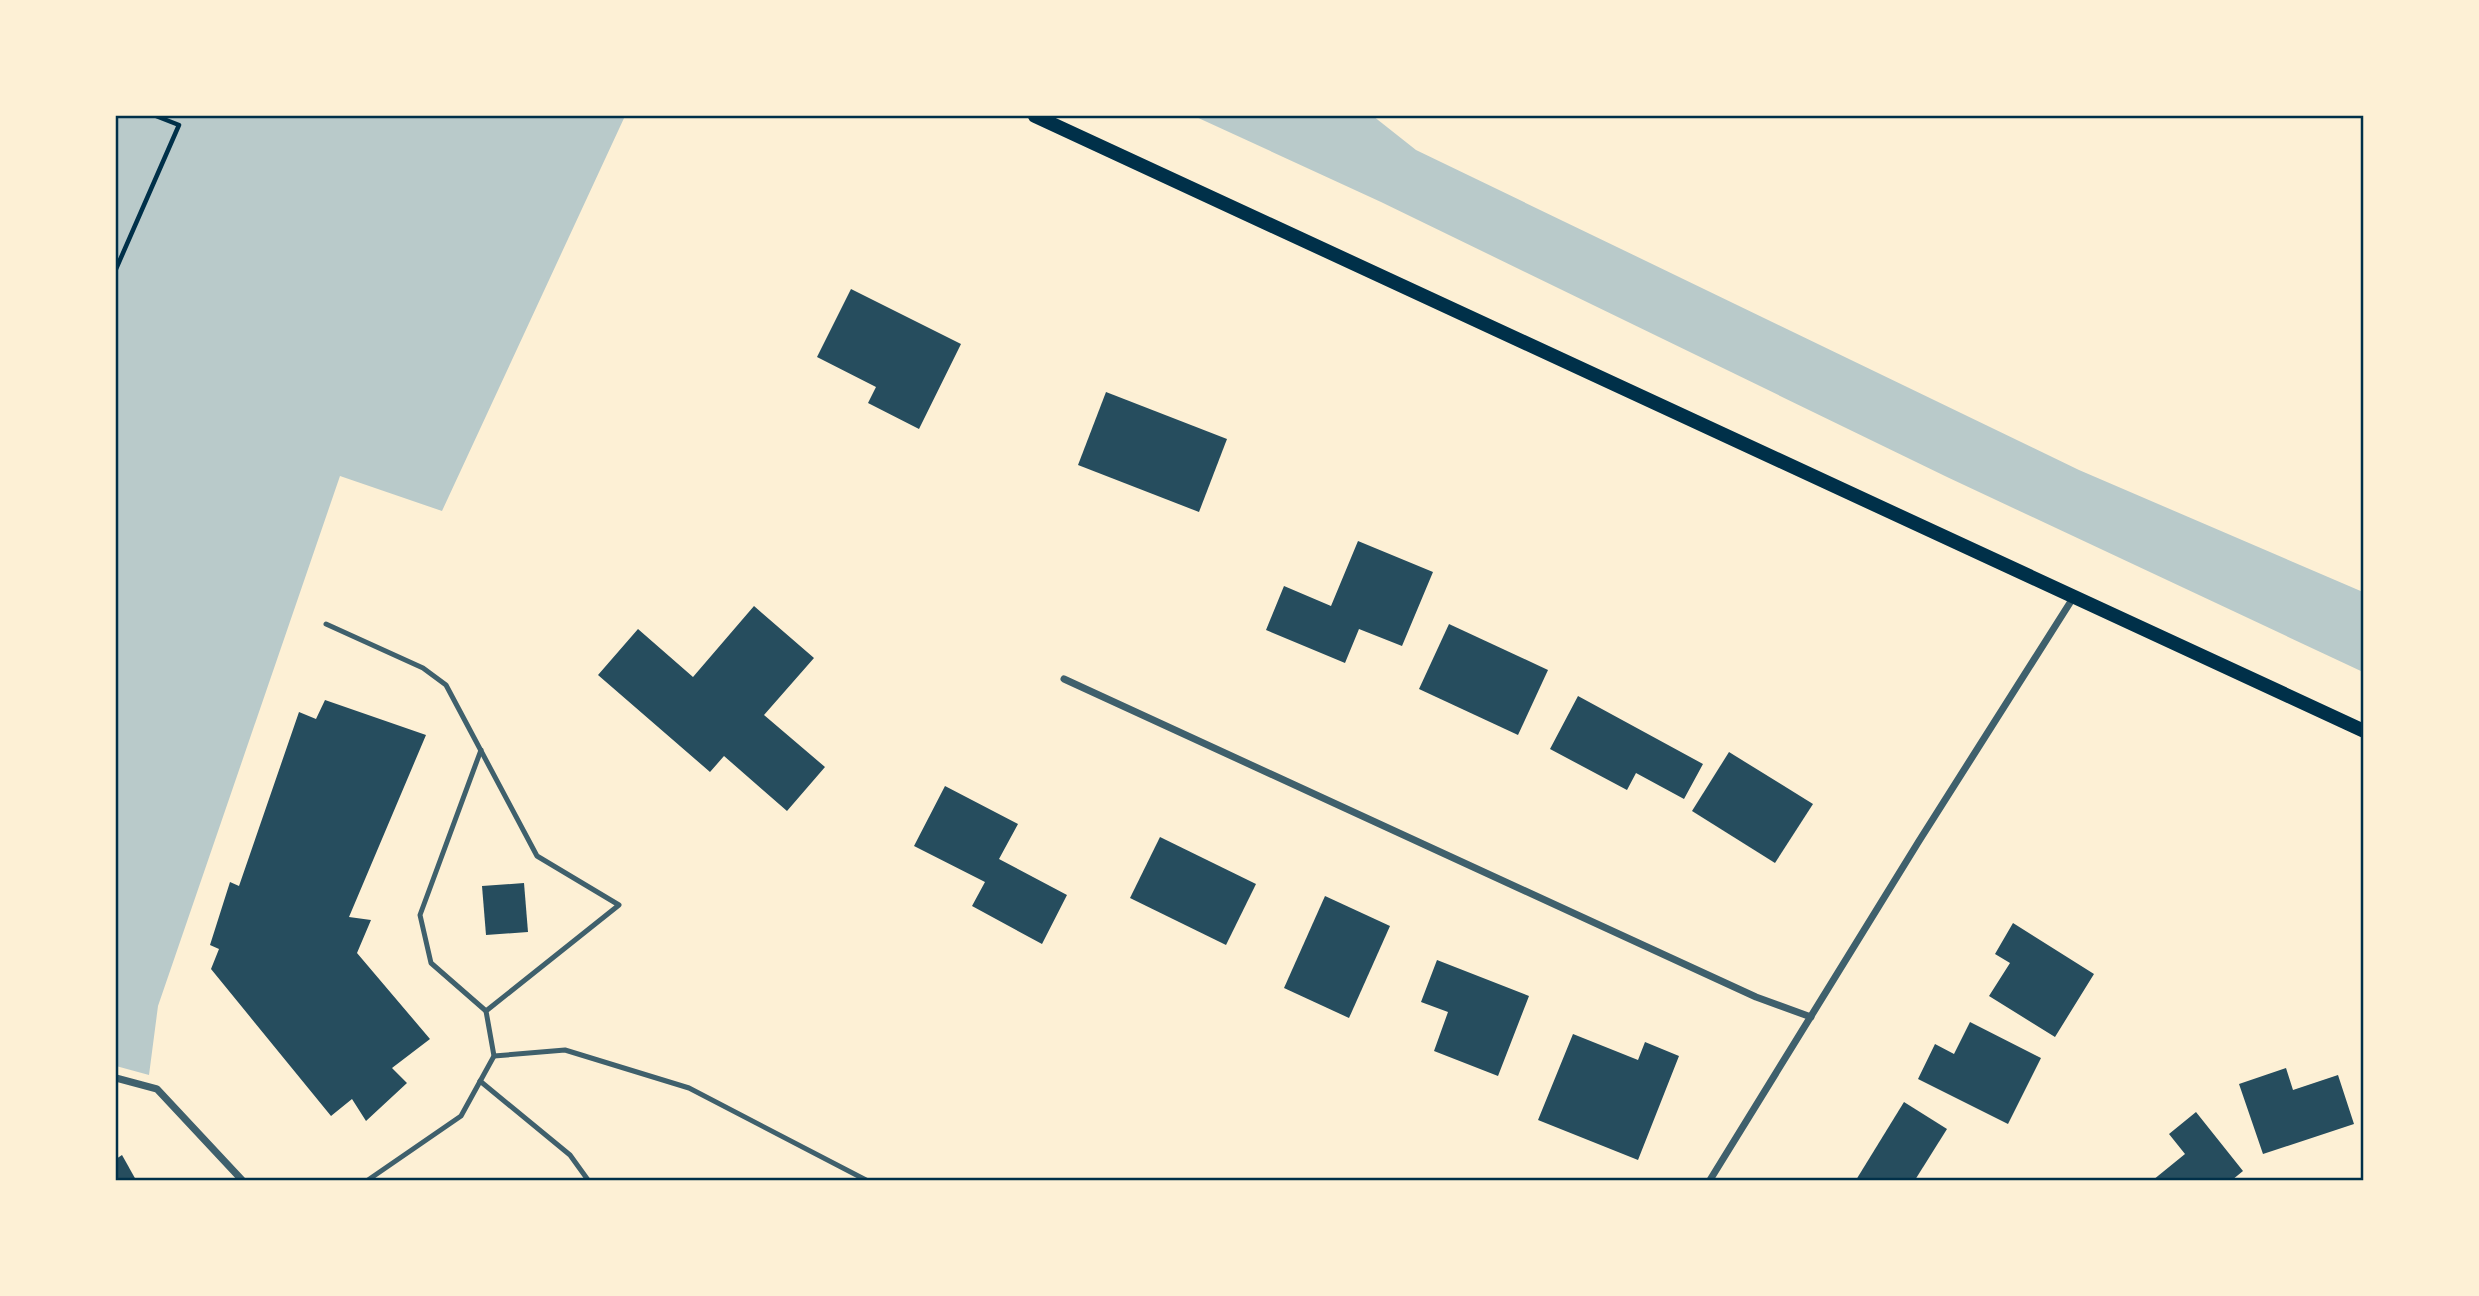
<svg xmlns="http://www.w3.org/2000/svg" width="2479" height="1296" font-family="Raleway,sans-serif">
<rect width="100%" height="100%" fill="#fdf0d5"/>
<!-- green -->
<g fill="#b9caca">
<path d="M116 116H625L442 511 340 476 158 1006 149 1075 116 1066Z"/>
<path d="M1194 116H1373L1416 150 2079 470 2363 592V672L1947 477 1381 202Z"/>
</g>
<!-- building -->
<g fill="#264d5e">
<path d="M851 289 961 344 919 429 868 403 876 387 817 357Z"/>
<path d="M1106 392 1227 439 1199 512 1078 465Z"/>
<path d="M1358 541 1433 572 1402 646 1359 629 1345 663 1266 630 1284 586 1331 606Z"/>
<path d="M754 606 814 658 764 715 825 767 787 811 724 756 710 772 598 675 638 629 693 677Z"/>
<path d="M1449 624 1548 670 1518 735 1419 689Z"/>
<path d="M1578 696 1703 764 1684 799 1636 773 1627 790 1550 749Z"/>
<path d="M325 700 426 735 349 917 371 920 357 953 430 1039 392 1068 407 1083 366 1121 352 1099 331 1116 211 969 219 949 210 945 230 882 239 886 299 712 316 719Z"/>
<path d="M1729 752 1813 804 1775 863 1692 811Z"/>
<path d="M945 786 1018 824 999 859 1067 895 1042 944 972 906 985 882 914 846Z"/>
<path d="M1160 837 1256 884 1226 945 1130 898Z"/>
<path d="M524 883 528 932 486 935 482 886Z"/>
<path d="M1325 896 1390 926 1349 1018 1284 988Z"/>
<path d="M2013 923 2094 974 2055 1037 1989 996 2010 963 1995 954Z"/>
<path d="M1437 960 1529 996 1498 1076 1434 1051 1448 1012 1421 1002Z"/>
<path d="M1970 1022 2041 1058 2008 1124 1918 1079 1935 1044 1954 1054Z"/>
<path d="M1573 1034 1638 1060 1645 1042 1679 1056 1638 1160 1538 1120Z"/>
<path d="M2286 1068 2293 1090 2338 1075 2354 1124 2263 1154 2239 1084Z"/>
<path d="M1904 1102 1947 1129 1915 1180H1856Z"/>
<path d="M2196 1112 2243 1171 2232 1180H2153L2185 1154 2169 1134Z"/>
<path d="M122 1155 136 1180H116V1159Z"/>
</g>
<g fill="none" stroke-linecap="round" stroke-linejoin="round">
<!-- path -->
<path stroke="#003049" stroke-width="4.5" d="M116 269 179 125 156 116"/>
<!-- service -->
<g stroke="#3f606c" stroke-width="5">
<path d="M326 624 423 668 446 685 537 856 619 905 486 1011 494 1056 461 1116 368 1180"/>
<path d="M481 750 420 915 431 963 486 1011"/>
<path d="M494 1056 565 1050 689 1088 866 1180"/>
<path d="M480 1081 570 1155 588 1180"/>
</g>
<!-- minor -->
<g stroke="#3f606c" stroke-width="7">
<path d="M1064 679 1756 997 1811 1017"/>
<path d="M116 1078 157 1089 242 1180"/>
<path d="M1710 1180 1919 841 2073 598"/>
</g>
<!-- secondary -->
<path stroke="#003049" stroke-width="14" d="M1035 116 2364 731"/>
</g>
<!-- border -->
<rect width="2479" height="1296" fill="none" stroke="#fdf0d5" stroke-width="234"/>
<rect x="117" y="117" width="2245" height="1062" fill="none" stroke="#003049" stroke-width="2.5"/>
</svg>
